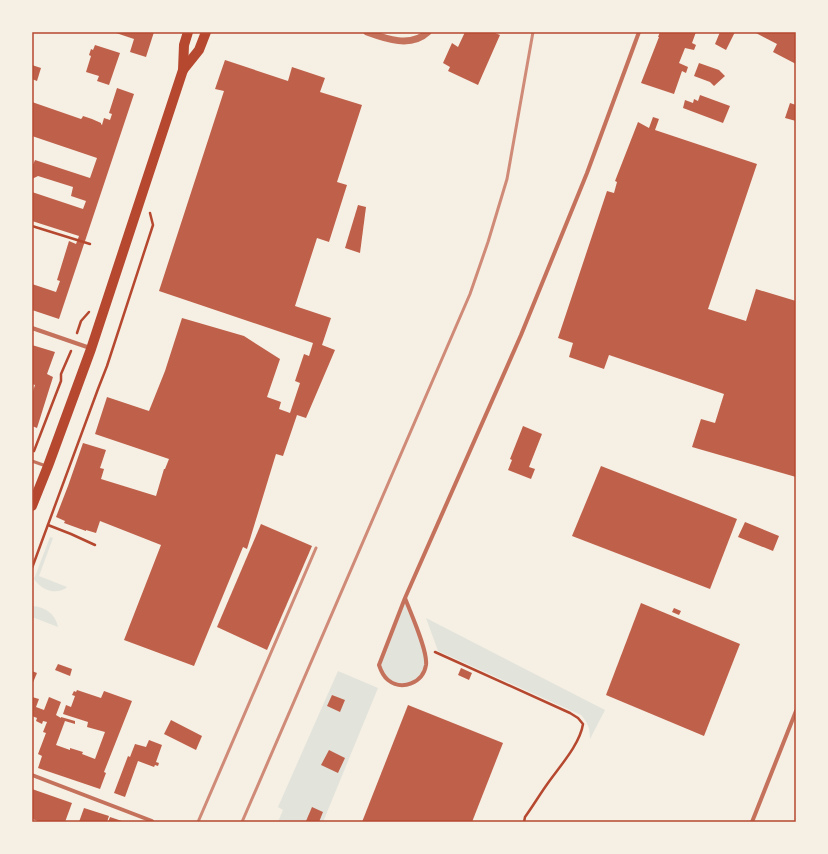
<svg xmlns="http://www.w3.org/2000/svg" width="828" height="854" font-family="Ubuntu,sans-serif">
<rect width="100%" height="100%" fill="#f6efe4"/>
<!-- green -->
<g fill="#e2e4dc">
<path d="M50 537 53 538 39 576 67 587C57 596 41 590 34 579Z"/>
<path d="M405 602 417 631 425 659 424 666 421 674 412 682 401 684 388 679 380 665Z"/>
<path d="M32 606C45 607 55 613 58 627L32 617Z"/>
<path d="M426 618 605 710 590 739C590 727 588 724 581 715L438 651Z"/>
<path d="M338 671 378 688 323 822H278L283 810 278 807Z"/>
</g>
<!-- building -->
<g fill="#bf614a">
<path d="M113 32H154L146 57 130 52 134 39Z"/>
<path d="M465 32H496L495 33 500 35 478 85 448 71 450 67 443 63 452 43 458 47Z"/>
<path d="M660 32H696L692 43 696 45 694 50 685 48 679 63 688 67 686 73 682 71 674 94 641 83 659 37H658Z"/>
<path d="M720 32H735L726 50 715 44Z"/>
<path d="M754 32H796V64L773 52 777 44Z"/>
<path d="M95 45 120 53 109 85 97 81 99 76 86 72 91 56 89 55 91 49 93 50Z"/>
<path d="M225 60 288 81 292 67 325 78 320 92 362 105 337 182 347 185 329 242 317 238 295 306 331 318 322 345 335 350 306 418 297 415 283 456 276 454 247 549 243 547 194 666 124 640 161 545 100 521 96 533 86 530V531L64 523 65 521 56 517 68 486 83 443 106 450 100 468 104 469 101 479 156 496 164 469H165L169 459 95 434 107 397 149 411 165 371 182 318 244 336 280 359 267 397 281 402 279 409 290 413 300 383 295 381 304 354 309 356 313 343 159 291 224 91 215 89Z"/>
<path d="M699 63 719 70 725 76 714 86 710 82 694 76Z"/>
<path d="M32 65 41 68 37 81 32 79Z"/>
<path d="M117 88 134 94 59 319 32 310V284L56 292 60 281 57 280 69 241 76 244 79 236 32 221V192L83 209 86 201 71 196 73 187 38 176 32 179V167L35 160 90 178 97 158 32 136V102L81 119 82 118 83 116 92 119 101 123V124L102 125 104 118 110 120 112 114 109 113Z"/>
<path d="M700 95 730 106 723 123 683 108 685 100 693 103 694 99 698 101Z"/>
<path d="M790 103 796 105V121L785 118Z"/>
<path d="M653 117 659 119 655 130 757 164 708 309 746 321 756 289 796 301V477L692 447 701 419 715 423 724 394 609 355 604 369 569 357 573 343 558 338 607 191 614 193 617 182 615 181 638 122 649 128Z"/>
<path d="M358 205 366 207 360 253 345 248Z"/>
<path d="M32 345 55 352 47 374 53 377 37 428 32 426V394L35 385 32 384Z"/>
<path d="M523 426 542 434 529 467 535 469 531 479 508 470 512 460 510 459Z"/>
<path d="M601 466 737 519 710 589 572 536Z"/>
<path d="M745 522 779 536 773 551 738 537Z"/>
<path d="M261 524 312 546 267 650 217 627Z"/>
<path d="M641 603 740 644 704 736 606 695Z"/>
<path d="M674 608 681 611 679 615 672 612Z"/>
<path d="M58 664 72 669 70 676 55 670Z"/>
<path d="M461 668 472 673 469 680 458 675Z"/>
<path d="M32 671 37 673 32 685Z"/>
<path d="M77 690 101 698 104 691 132 701 104 772 106 773 100 789 38 768 42 756 38 754 46 733 43 732 47 722 43 721 42 724 36 721 37 718 32 716V697L39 699 36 707 44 710 49 697 61 702 56 715 61 718V717L75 721V724L65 721 56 745 70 750V748L83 752 82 754 95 759 105 732 87 727 88 722 63 714 66 705 71 707 75 696 72 695 74 691 76 692Z"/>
<path d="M332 695 345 700 340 712 327 706Z"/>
<path d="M408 705 503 743 472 822H362Z"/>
<path d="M171 720 202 736 196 750 164 734Z"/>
<path d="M149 740 162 745 156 762 159 763 158 766 155 765 154 767 138 761 125 797 114 793 128 756 130 757 135 744 146 747Z"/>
<path d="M329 750 345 758 338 773 321 765Z"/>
<path d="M32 789 72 803 65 822H41L32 819Z"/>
<path d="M312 807 323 812 319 822H310L306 821Z"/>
<path d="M84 808 109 816 107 822H79Z"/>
<path d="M110 817 125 822H108Z"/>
</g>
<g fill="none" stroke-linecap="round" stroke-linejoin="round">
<!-- path -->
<g stroke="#b5482f" stroke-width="2.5">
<path d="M32 226 90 244"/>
<path d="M77 333 81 321 89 312"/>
<path d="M34 451 61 381V374L71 351"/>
<path d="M48 525 71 534 95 545"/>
<path d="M32 568 98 389 107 366 153 225 150 213"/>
<path d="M435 652 570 713 578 718 583 724C580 744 560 766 548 783 540 794 533 806 525 817L524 822"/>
</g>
<!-- service -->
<path stroke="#c5725c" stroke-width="3" d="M32 461 46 466"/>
<!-- minor -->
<g stroke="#c5725c" stroke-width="4">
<path d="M32 328 90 348"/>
<path d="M405 598C411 614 428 651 426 665 423 683 402 691 388 680 383 676 381 671 379 665L405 598 521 335 587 173 639 32"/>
<path d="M32 775 152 821 151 822"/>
<path d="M752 822 796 711"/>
</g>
<!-- tertiary -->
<path stroke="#c5725c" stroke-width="7" d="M367 32C386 39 411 48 428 32"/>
<!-- primary -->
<g stroke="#b5482f" stroke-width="10">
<path d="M183 70 199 50 206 32"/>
<path d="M32 506 48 466 91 349 146 182 183 70 184 45 188 32"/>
</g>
<!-- rail -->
<g stroke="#cf8b77" stroke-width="3">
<path d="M198 822 316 548"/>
<path d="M242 822 470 294 488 242 507 179 533 32"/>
</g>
</g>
<!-- border -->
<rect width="828" height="854" fill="none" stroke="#f6efe4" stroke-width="66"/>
<rect x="33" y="33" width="762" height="788" fill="none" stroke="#b5482f" stroke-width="1.5"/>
</svg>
